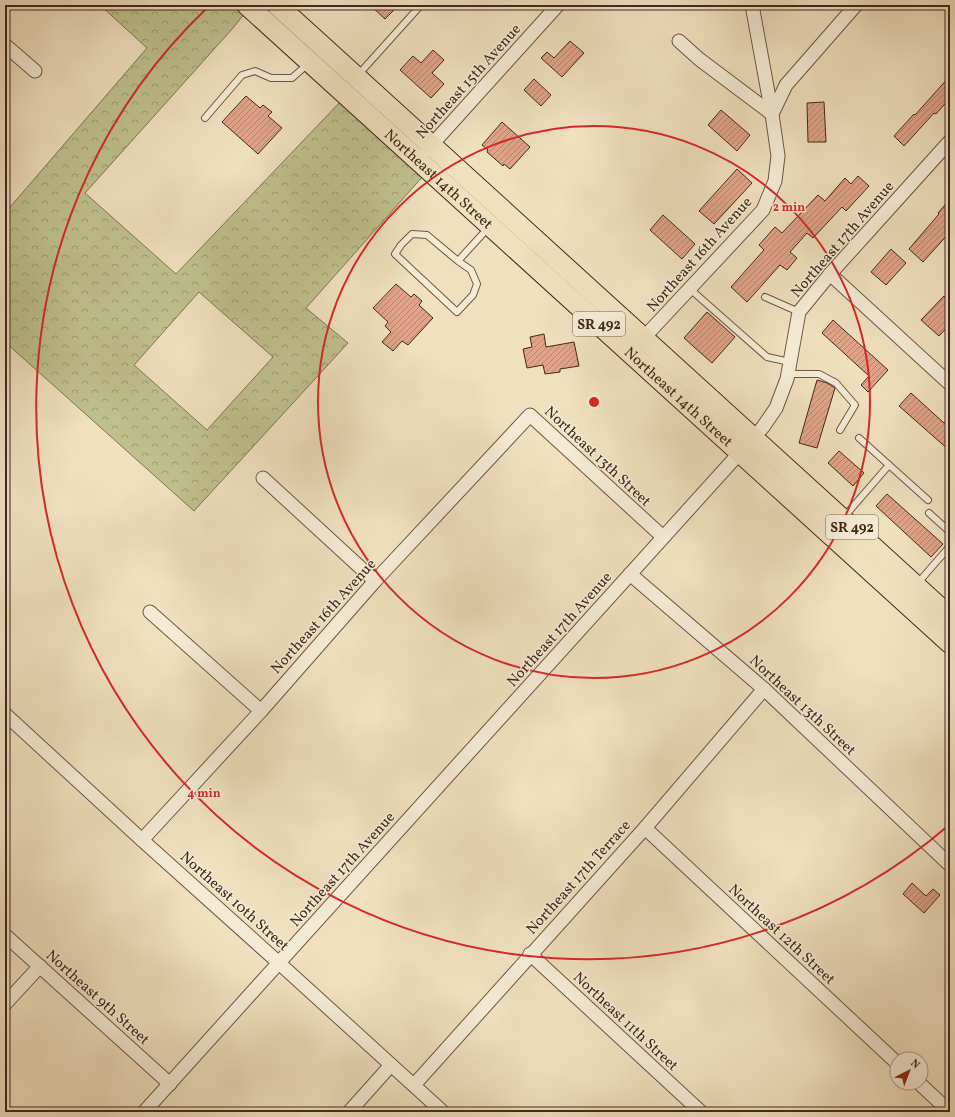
<svg xmlns="http://www.w3.org/2000/svg" width="955" height="1117" font-family="Vollkorn,serif">
<defs>
<pattern id="forest-crowns" width="20" height="18" patternUnits="userSpaceOnUse"><rect width="20" height="18" fill="#bec18e"/><path d="M2 6a3 3 0 1 1 6 0M12 15a3 3 0 1 1 6 0" fill="none" stroke="#9c9d73"/></pattern>
<pattern id="building-hatch" width="6" height="6" patternUnits="userSpaceOnUse"><rect width="6" height="6" fill="#dfa489"/><path d="M-1 1l2-2M0 6l6-6M5 7l2-2" fill="none" stroke="#b6866f"/></pattern>
</defs>
<rect width="100%" height="100%" fill="#f0e0be"/>
<filter id="stains"><feTurbulence type="fractalNoise" baseFrequency=".005" numOctaves="4"/><feColorMatrix values="0 0 0 0 .2 0 0 0 0 .09 0 0 0 0 .02 0 0 0 .5 -.17"/></filter>
<radialGradient id="worn" r=".72"><stop offset=".6" stop-color="#630" stop-opacity="0"/><stop offset="1" stop-color="#630" stop-opacity=".3"/></radialGradient>
<!-- forest -->
<path fill="url(#forest-crowns)" stroke="#807454" fill-rule="evenodd" d="M100 5H237L245 13 233 28 85 193 176 274 342 100 424 175 306 308 348 343 194 511 5 342V213L147 48ZM199 292 273 357 207 430 134 365Z"/>
<!-- building -->
<g fill="url(#building-hatch)" stroke="#42281b">
<path d="M370 5H399L385 19Z"/>
<path d="M570 41 584 53 562 77 541 58 547 52 554 58Z"/>
<path d="M433 50 444 60 432 73 444 84 431 98 400 70 413 56 421 63Z"/>
<path d="M950 76V98L936 114 934 113 904 146 894 136 914 114 915 115Z"/>
<path d="M534 79 551 95 541 106 524 90Z"/>
<path d="M246 96 260 108 263 105 272 112 268 116 282 128 258 154 222 122Z"/>
<path d="M824 102 826 142H808L807 103Z"/>
<path d="M721 110 750 135 737 151 708 125Z"/>
<path d="M502 122 530 147 510 169 504 164 503 166 487 152 488 150 482 145Z"/>
<path d="M737 169 752 183 714 224 699 211Z"/>
<path d="M858 176 869 186 846 211 842 207 813 238 807 233 790 252 797 258 787 270 780 265 747 302 731 287 764 250 759 245 775 227 782 233 818 195 825 201 845 178 851 184Z"/>
<path d="M950 199V232L923 262 909 249 939 214 938 213Z"/>
<path d="M663 215 695 244 682 259 650 230Z"/>
<path d="M891 249 906 263 886 285 871 272Z"/>
<path d="M396 284 411 297 414 294 422 301 419 305 433 318 408 345 402 341 393 351 382 342 391 332 385 326 388 322 373 308Z"/>
<path d="M944 296 950 301V324L939 336 921 320Z"/>
<path d="M707 312 735 337 712 363 684 338Z"/>
<path d="M833 320 888 370 868 392 861 385 869 376 822 333Z"/>
<path d="M544 334 546 347 574 342 579 366 560 369V372L545 374 543 365 527 368 523 349 532 347 530 337Z"/>
<path d="M817 380 827 383 835 388 817 448 799 443Z"/>
<path d="M911 393 944 423 950 417V451L899 406Z"/>
<path d="M839 451 864 473 853 486 828 463Z"/>
<path d="M887 494 943 544 931 557 876 506Z"/>
<path d="M912 883 926 896 933 889 940 895 924 913 903 894Z"/>
</g>
<g fill="none" stroke-linecap="round" stroke-linejoin="round">
<!-- lane casing -->
<g stroke="#6e5644" stroke-width="8">
<g id="lane">
<path d="M358 75 421 5"/>
<path d="M205 118 242 75 255 71 271 78H292L309 63"/>
<path d="M458 261 427 235 412 234 401 245 395 254 457 312 473 295 477 284 471 270 458 261 489 227"/>
<path d="M690 289 767 357 790 362"/>
<path d="M765 297 799 312"/>
<path d="M788 374H819L836 383 855 405 840 430"/>
<path d="M889 465 928 500"/>
<path d="M929 513 950 532"/>
<path d="M844 517 889 465 859 438"/>
<path d="M917 584 950 546"/>
</g>
</g>
<!-- street casing -->
<g stroke="#6e5644" stroke-width="15">
<g id="street">
<path d="M752 5 772 114"/>
<path d="M679 41 699 59 772 114"/>
<path d="M5 45 35 71"/>
<path d="M427 150 558 5"/>
<path d="M830 274 950 384"/>
<path d="M638 344 763 210 775 181 778 156 772 114 786 85 856 5"/>
<path d="M263 478 375 581"/>
<path d="M630 574 764 689 950 865"/>
<path d="M150 612 261 711"/>
<path d="M5 714 142 840 279 963 443 1112"/>
<path d="M645 828 897 1063"/>
<path d="M142 840 261 711 375 581 530 415 663 537"/>
<path d="M5 935 170 1084"/>
<path d="M530 954 701 1112"/>
<path d="M5 1004 40 966"/>
<path d="M919 1083 950 1112"/>
<path d="M414 1085 645 828 764 689"/>
<path d="M144 1112 763 427 776 408 787 379 799 312 830 274 950 141"/>
<path d="M349 1112 391 1065"/>
</g>
</g>
<!-- primary casing -->
<g stroke="#42281b" stroke-width="22">
<g id="primary">
<path id="s1" d="M247 5 950 643"/>
<path d="M277 5 950 617"/>
</g>
</g>
<!-- lane -->
<use href="#lane" stroke="#f5ebd5" stroke-width="6"/>
<!-- street -->
<use href="#street" stroke="#f5ebd5" stroke-width="13"/>
<!-- primary -->
<use href="#primary" stroke="#f0e0be" stroke-width="20"/>
</g>
<!-- distance rings -->
<g fill="none" stroke="#d62828" stroke-width="2">
<circle cx="594" cy="402" r="276"/>
<path d="M949 825A552 552 0 0 1 207 8"/>
</g>
<g text-anchor="middle" stroke-width="3" stroke-linejoin="round" paint-order="stroke">
<!-- shield labels -->
<g fill="#f5ebd5" stroke="#786253" stroke-width="1">
<rect x="573" y="312" width="52" height="24" rx="3"/>
<rect x="826" y="515" width="52" height="24" rx="3"/>
</g>
<g font-size="14" font-weight="bold" fill="#42281b">
<text x="599" y="329">SR 492</text>
<text x="852" y="532">SR 492</text>
</g>
<!-- street labels -->
<g font-size="15" fill="#42281b" stroke="#f5ebd5">
<text transform="translate(468 81) rotate(-48)" y="5">Northeast 15th Avenue</text>
<text dy="5" stroke="none"><textPath href="#s1" startOffset="259">Northeast 14th Street</textPath></text>
<text transform="translate(842 239) rotate(-49)" y="5">Northeast 17th Avenue</text>
<text transform="translate(699 254) rotate(-48)" y="5">Northeast 16th Avenue</text>
<text dy="5" stroke="none"><textPath href="#s1" startOffset="583">Northeast 14th Street</textPath></text>
<text transform="translate(598 456) rotate(43)" y="5">Northeast 13th Street</text>
<text transform="translate(323 616) rotate(-48)" y="5">Northeast 16th Avenue</text>
<text transform="translate(559 629) rotate(-48)" y="5">Northeast 17th Avenue</text>
<text transform="translate(803 705) rotate(43)" y="5">Northeast 13th Street</text>
<text transform="translate(342 869) rotate(-48)" y="5">Northeast 17th Avenue</text>
<text transform="translate(578 877) rotate(-48)" y="5">Northeast 17th Terrace</text>
<text transform="translate(235 901) rotate(42)" y="5">Northeast 10th Street</text>
<text transform="translate(782 934) rotate(43)" y="5">Northeast 12th Street</text>
<text transform="translate(98 997) rotate(42)" y="5">Northeast 9th Street</text>
<text transform="translate(626 1021) rotate(43)" y="5">Northeast 11th Street</text>
</g>
</g>
<circle cx="594" cy="402" r="6" fill="#d62828" stroke="#f5ebd5" stroke-width="2"/>
<g font-size="12" text-anchor="middle" font-weight="bold" fill="#d62828" stroke="#f5ebd5" stroke-width="3" stroke-linejoin="round" paint-order="stroke">
<text x="789" y="211">2 min</text>
<text x="204" y="797">4 min</text>
</g>
<!-- margin -->
<rect width="955" height="1117" fill="none" stroke="#f0e0be" stroke-width="20"/>
<rect x="6" y="6" width="943" height="1105" fill="none" stroke="#42281b" stroke-width="2"/>
<rect x="10" y="10" width="935" height="1097" fill="none" stroke="#42281b"/>
<!-- north arrow -->
<g transform="translate(909 1071) rotate(42)"><circle r="19" fill="#f5ebd5" stroke="#ad9d8b"/>
<path d="M0-3L7 15L0 10L-7 15Z" fill="#8f2418"/>
<text y="-6" font-size="11" font-weight="bold" text-anchor="middle" fill="#42281b">N</text>
</g>
<rect width="100%" height="100%" filter="url(#stains)"/>
<rect width="100%" height="100%" fill="url(#worn)"/>
</svg>
